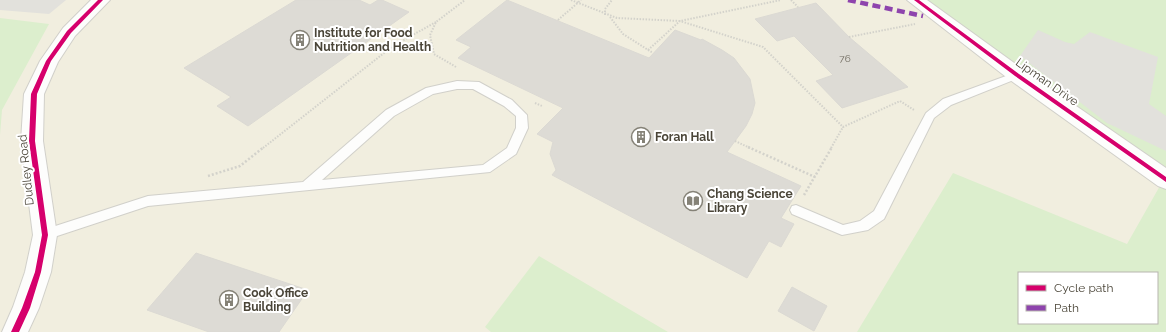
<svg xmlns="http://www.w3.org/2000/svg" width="1166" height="332" font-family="Raleway,sans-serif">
<rect width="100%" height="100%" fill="#f3f2ed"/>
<!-- education -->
<path fill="#f1eedf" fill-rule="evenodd" d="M0 0H1166V332H0ZM1019 273H1157V323H1019Z"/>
<!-- green -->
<g fill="#dceecd" fill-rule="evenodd">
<path d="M916 0H1166V332H857L953 173 1127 244 1161 184ZM1019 273H1157V323H1019Z"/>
<path d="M0 18 49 24 2 110 0 135Z"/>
<path d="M539 256 668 332H491L485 327Z"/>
</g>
<!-- parking -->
<g fill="#e2e1dc">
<path d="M0 0H66L49 14 0 10Z"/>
<path d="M1038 30 1065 42 1074 44 1090 32 1158 57 1149 104 1166 116V151L1107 123 1020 56Z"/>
</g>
<!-- building -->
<g fill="#dddbd5" stroke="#dbd9d3">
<path d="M296 0H359L370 5 378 0H382L409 12 248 126 217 106 231 97 184 68Z"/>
<path d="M507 0 649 58 675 30 701 40 702 39 722 50 734 58 750 79 755 103 752 114 746 126 727 152 801 186 781 218 794 224 781 247 769 241 747 278 552 175 556 170 550 154 553 142 537 134 563 108 458 58 471 47 456 40Z"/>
<path d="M816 3 849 37 908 87 842 108 816 81 833 75 794 36 777 41 755 19Z"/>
<path d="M196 253 308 290 279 332H209L147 310Z"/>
<path d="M792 287 827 306 814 331 778 311Z"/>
</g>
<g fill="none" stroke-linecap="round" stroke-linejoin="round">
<!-- service casing -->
<g stroke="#d1d0ca" stroke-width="2">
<g id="service">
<path d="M1017 72 1022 75 1021 77 951 105 934 118 884 219 868 230 842 235 792 214 790 210 792 206 796 205 843 225 860 221 874 211 926 113 943 99Z"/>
<path d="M457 81 479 82 512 100 527 115 528 128 516 154 490 172 148 206 45 240 40 239 38 235 40 231 148 196 303 182 386 110 426 88ZM457 89H473L504 106 516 116V128L507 148 483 165 322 180 394 116 433 94Z"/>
</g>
</g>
<!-- minor casing -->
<g stroke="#d1d0ca" stroke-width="2">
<g id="minor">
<path d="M91 0H110L75 36 58 62 44 94 43 141 57 235 51 272 39 308 28 332H2L13 307 25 272 33 235 21 141 24 94 40 61 63 28Z"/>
<path d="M907 0H927L1024 70 1166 168V189L1158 186 1010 80Z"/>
</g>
</g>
<!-- path-far1 -->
<g stroke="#d3d2cb" stroke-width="2" stroke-dasharray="1.5 1.5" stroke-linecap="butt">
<path d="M571 0 617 18 680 21 781 0"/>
<path d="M791 0 798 7"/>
<path d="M605 15V9L612 0"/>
<path d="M610 17 623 34 653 53"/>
<path d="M558 20 581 0"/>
<path d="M849 37 915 24"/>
<path d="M648 50 680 21 763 47 843 127 900 101 914 110"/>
<path d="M456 67 434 54 430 35 436 22 465 0"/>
<path d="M535 103 542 106"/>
<path d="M735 141 750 148"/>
<path d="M263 148 393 46 436 22"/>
<path d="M831 148 843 127"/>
</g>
<!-- path -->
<g stroke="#d3d2cb" stroke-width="2.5" stroke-dasharray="2 2" stroke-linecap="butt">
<path d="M748 147 815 177"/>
<path d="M208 176 240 166 264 147"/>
<path d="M804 195 832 147"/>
</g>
<!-- service -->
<use href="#service" fill="#fdfdfc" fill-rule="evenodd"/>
<!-- minor -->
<use href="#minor" fill="#fdfdfc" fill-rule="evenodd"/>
<!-- quiet -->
<path stroke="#8e44ad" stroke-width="4.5" stroke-dasharray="8 4.5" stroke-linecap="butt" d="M848 0 923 16"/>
<!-- cycleway casing -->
<g stroke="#fff" stroke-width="2">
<g id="cycleway">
<path d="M98 0H103L71 33 51 61 37 94 35 141 48 235 41 272 30 308 19 332H11L22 308 35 272 42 235 29 141 31 94 46 61 67 31Z"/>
<path d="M914 0H919L1019 74 1166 177V182L1015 76Z"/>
</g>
</g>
<!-- cycleway -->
<use href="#cycleway" fill="#d6006c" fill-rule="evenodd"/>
</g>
<!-- icons -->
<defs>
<g id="building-ring" transform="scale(1)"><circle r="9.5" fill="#fff" stroke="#858277" stroke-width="1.5"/><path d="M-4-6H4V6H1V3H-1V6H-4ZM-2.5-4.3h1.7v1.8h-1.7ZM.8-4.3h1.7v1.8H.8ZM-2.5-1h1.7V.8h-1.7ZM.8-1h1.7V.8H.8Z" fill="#858277"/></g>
<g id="library-ring" transform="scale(1)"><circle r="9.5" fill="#fff" stroke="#858277" stroke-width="1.5"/><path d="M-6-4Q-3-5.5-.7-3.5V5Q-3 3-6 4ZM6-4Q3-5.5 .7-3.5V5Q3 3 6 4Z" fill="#858277"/></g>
</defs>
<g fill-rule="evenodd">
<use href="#building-ring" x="300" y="40"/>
<use href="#building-ring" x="641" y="137"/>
<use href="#library-ring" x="693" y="201"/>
<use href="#building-ring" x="229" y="300"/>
</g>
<g text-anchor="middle" stroke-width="4" stroke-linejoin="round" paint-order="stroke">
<!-- number labels -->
<g font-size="10" fill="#706b60">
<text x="845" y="62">76</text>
</g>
<!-- poi labels -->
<g font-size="12" font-weight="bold" fill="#4a4538" stroke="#fff" text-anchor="start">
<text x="314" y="37">Institute for Food<tspan x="314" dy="14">Nutrition and Health</tspan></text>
<text x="655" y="141">Foran Hall</text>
<text x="707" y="198">Chang Science<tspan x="707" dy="14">Library</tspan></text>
<text x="243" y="297">Cook Office<tspan x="243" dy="14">Building</tspan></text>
</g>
<!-- street labels -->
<g font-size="12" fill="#4a4538" stroke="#fff">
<text transform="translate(1047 82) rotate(35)" y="4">Lipman Drive</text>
<text transform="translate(26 170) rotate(-96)" y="4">Dudley Road</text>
</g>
</g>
<!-- legend -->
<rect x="1018" y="272" width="140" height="52" fill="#ffffff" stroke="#b7b5af"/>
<rect x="1026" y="285" width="20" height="6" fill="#d6006c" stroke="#b7b5af"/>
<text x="1054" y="292" font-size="12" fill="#4a4538">Cycle path</text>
<rect x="1026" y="305" width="20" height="6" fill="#8e44ad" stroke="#b7b5af"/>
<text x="1054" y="312" font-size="12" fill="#4a4538">Path</text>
</svg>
